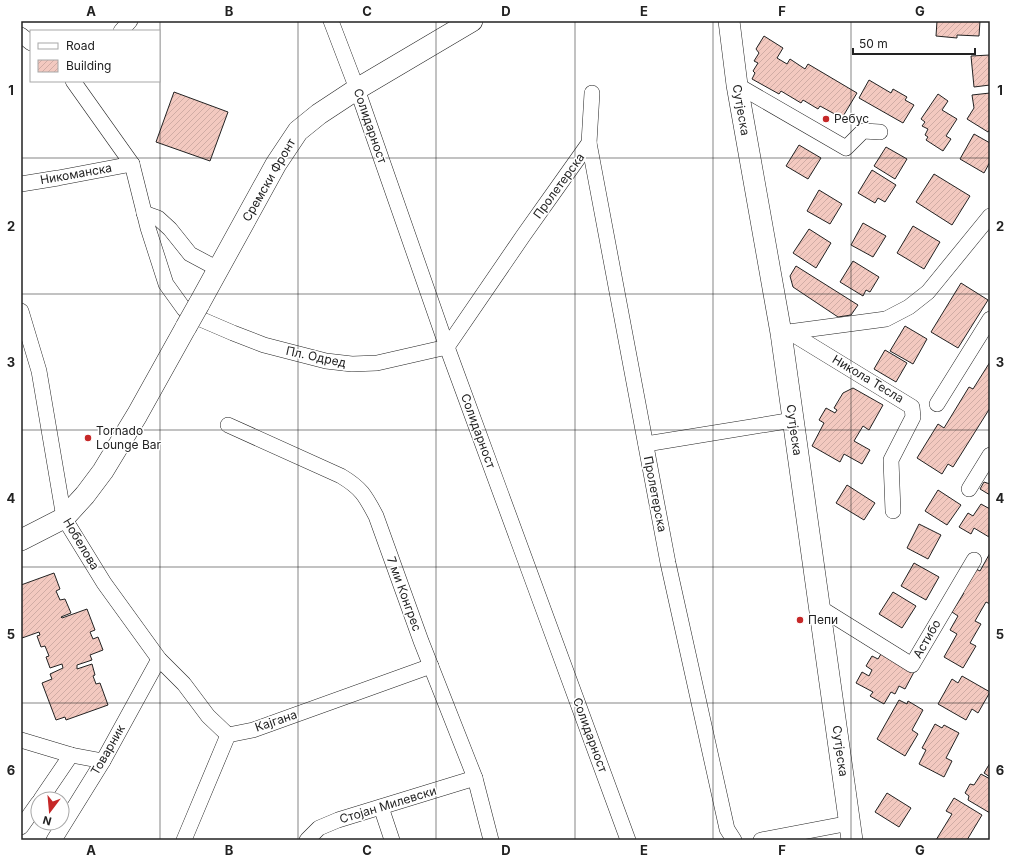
<svg xmlns="http://www.w3.org/2000/svg" width="1011" height="861" font-family="Inter,sans-serif">
<defs>
<pattern id="building-hatch" width="6" height="6" patternUnits="userSpaceOnUse"><rect width="6" height="6" fill="#f3c9c0"/><path d="M-1 1l2-2M0 6l6-6M5 7l2-2" fill="none" stroke="#d0aca5"/></pattern>
</defs>
<rect width="100%" height="100%" fill="#fff"/>
<!-- building -->
<g fill="url(#building-hatch)" stroke="#222">
<path d="M937 21H980L979 36 957 35V38L936 36Z"/>
<path d="M764 36 783 48 777 58 787 64 790 59 805 69 808 64 857 93 842 118 820 106 818 109 803 100 801 103 781 91 779 94 752 79 755 73 753 71 758 63 754 61 759 53 756 49Z"/>
<path d="M990 55V85L974 87 971 56Z"/>
<path d="M869 80 891 93 893 89 907 97 905 100 914 105 903 123 859 98Z"/>
<path d="M174 92 228 112 210 161 156 142Z"/>
<path d="M990 93V129L988 132 967 119 974 108 972 95Z"/>
<path d="M938 94 948 101 942 110 957 119 946 136 951 139 943 151 926 140 928 137 925 135 928 129 922 126 925 122 921 119Z"/>
<path d="M974 134 990 143V162L984 173 960 159Z"/>
<path d="M799 145 821 158 808 179 786 166Z"/>
<path d="M886 147 907 159 895 179 874 166Z"/>
<path d="M872 170 896 185 885 202 878 198 875 203 858 193Z"/>
<path d="M934 174 970 196 952 225 916 202Z"/>
<path d="M819 190 842 204 830 224 807 211Z"/>
<path d="M863 223 886 236 873 257 851 245Z"/>
<path d="M913 226 940 242 924 269 897 253Z"/>
<path d="M809 229 831 243 816 268 793 253Z"/>
<path d="M853 261 879 277 870 292 866 290 863 296 840 282Z"/>
<path d="M796 266 858 305 851 315 838 317 793 287 790 276Z"/>
<path d="M961 283 988 300 958 348 931 332Z"/>
<path d="M905 326 927 339 913 364 890 351Z"/>
<path d="M885 350 907 363 896 382 874 369Z"/>
<path d="M990 362V408L953 467 948 464 942 474 917 458 938 424 944 428 969 387 973 389Z"/>
<path d="M853 388 883 405 869 430 863 426 854 441 870 450 862 464 844 454 840 462 812 446 824 423 819 420 826 408 835 413 837 410 834 408 843 393Z"/>
<path d="M984 482 990 484V495L980 489Z"/>
<path d="M847 485 875 503 864 520 836 503Z"/>
<path d="M938 490 961 505 947 525 925 511Z"/>
<path d="M981 504 990 509 989 537 974 528 971 534 959 527 968 513 973 516Z"/>
<path d="M919 524 941 535 928 559 907 548Z"/>
<path d="M990 553V604L986 602 975 621 981 624 970 643 976 646 963 668 944 657 957 634 950 630 958 616 952 612 964 593 960 591 974 568 980 571Z"/>
<path d="M914 563 939 577 926 600 901 586Z"/>
<path d="M54 573 60 589 56 591 60 600 65 599 71 613 61 617 62 618 87 609 95 630 90 632 93 639 98 637 103 650 90 655 92 660 77 665V669L92 664 95 675 93 676 96 684 100 683 108 705 66 720 65 717 56 720 42 683 52 679 50 674 63 668 62 664 50 668 46 657 49 656 45 646 41 647 37 636 40 635 39 632 22 638 21 635V585Z"/>
<path d="M893 592 916 606 902 628 879 614Z"/>
<path d="M881 654 914 672 905 689 899 686 895 694 891 692 884 704 870 696 873 692 856 683 862 672 869 676 872 670 866 666 872 656 878 659Z"/>
<path d="M962 676 990 692 978 713 972 709 966 720 938 704 952 679 958 683Z"/>
<path d="M899 700 907 704 908 701 923 710 912 730 918 734 905 756 877 739Z"/>
<path d="M935 724 942 728 944 725 959 733 946 758 952 761 944 777 919 764 926 750 922 748Z"/>
<path d="M990 763V777L984 773Z"/>
<path d="M981 774 990 779V813L968 800 969 796 965 793 970 784 974 785Z"/>
<path d="M887 793 911 808 899 827 875 812Z"/>
<path d="M954 798 982 815 967 840H936L952 814 946 811Z"/>
</g>
<g fill="none" stroke-linecap="round" stroke-linejoin="round">
<!-- street casing -->
<g stroke="#222" stroke-width="16">
<g id="street">
<path d="M331 21 357 89 447 347 628 840"/>
<path d="M121 31 130 21"/>
<path d="M21 35 31 43"/>
<path d="M73 81 132 164 148 228 166 284 184 309 198 318 233 333 264 345 326 361 352 364 377 363 447 347 523 236 589 143 592 93"/>
<path d="M737 85 846 148 863 131 880 132"/>
<path d="M589 143 668 563 727 829 734 840"/>
<path d="M21 184 58 178 132 164"/>
<path d="M144 213 158 218 170 229 190 254 218 269"/>
<path d="M21 311 39 371 64 518 104 583 159 659 184 684 208 716 228 735"/>
<path d="M781 333 886 319 909 307 928 292 990 216"/>
<path d="M791 333 912 407 913 417 891 460 893 511"/>
<path d="M937 404 990 319"/>
<path d="M228 425 341 476C361 488 365 495 376 516L421 641 475 778 491 840"/>
<path d="M646 444 793 420"/>
<path d="M969 489 990 455"/>
<path d="M819 607 912 665 974 560"/>
<path d="M21 740 71 755 103 761"/>
<path d="M41 799 71 755"/>
<path d="M381 807 392 840"/>
<path d="M21 827 38 803"/>
<path d="M54 840 103 761 159 659"/>
<path d="M184 840 228 735 253 730 431 666"/>
<path d="M307 840 319 828 338 820 475 778"/>
<path d="M761 840 850 823"/>
</g>
</g>
<!-- secondary casing -->
<g stroke="#222" stroke-width="22">
<g id="secondary">
<path d="M729 21 737 85 781 333 852 840"/>
<path d="M199 304 276 164 298 131 319 114 357 89 472 21"/>
<path d="M21 540 64 518 85 495 103 471 137 415 186 327"/>
</g>
</g>
<!-- street -->
<use href="#street" stroke="#fff" stroke-width="15"/>
<!-- secondary -->
<use href="#secondary" stroke="#fff" stroke-width="21"/>
<!-- secondary-bridge casing -->
<g stroke="#222" stroke-width="22" stroke-linecap="butt">
<path id="secondary-bridge" d="M186 327 199 304"/>
</g>
<!-- secondary-bridge -->
<use href="#secondary-bridge" stroke="#fff" stroke-width="21"/>
</g>
<!-- grid -->
<path fill="none" stroke="#222" stroke-width="1" stroke-opacity="0.55" d="M160 21V840M298 21V840M436 21V840M575 21V840M713 21V840M851 21V840M21 158H990M21 294H990M21 430H990M21 567H990M21 703H990"/>
<!-- markers -->
<g fill="#c62828" stroke="#fff" stroke-width="1.5">
<circle cx="826" cy="119" r="4"/>
<circle cx="88" cy="438" r="4"/>
<circle cx="800" cy="620" r="4"/>
</g>
<g text-anchor="middle" stroke-width="3" stroke-linejoin="round" paint-order="stroke">
<!-- street labels -->
<g font-size="12" fill="#222" stroke="#fff">
<text transform="translate(741 110) rotate(80)" y="4">Сутјеска</text>
<text transform="translate(370 126) rotate(71)" y="4">Солидарност</text>
<text transform="translate(76 174) rotate(-10)" y="4">Никоманска</text>
<text transform="translate(269 180) rotate(-60)" y="4">Сремски Фронт</text>
<text transform="translate(559 186) rotate(-54)" y="4">Пролетерска</text>
<text transform="translate(316 357) rotate(12)" y="4">Пл. Одред</text>
<text transform="translate(868 379) rotate(31)" y="4">Никола Тесла</text>
<text transform="translate(794 430) rotate(82)" y="4">Сутјеска</text>
<text transform="translate(478 431) rotate(70)" y="4">Солидарност</text>
<text transform="translate(655 494) rotate(79)" y="4">Пролетерска</text>
<text transform="translate(81 544) rotate(59)" y="4">Нобелова</text>
<text transform="translate(404 594) rotate(70)" y="4">7 ми Конгрес</text>
<text transform="translate(927 639) rotate(-60)" y="4">Астибо</text>
<text transform="translate(276 721) rotate(-19)" y="4">Кајгана</text>
<text transform="translate(590 735) rotate(70)" y="4">Солидарност</text>
<text transform="translate(108 750) rotate(-60)" y="4">Товарник</text>
<text transform="translate(840 751) rotate(82)" y="4">Сутјеска</text>
<text transform="translate(388 805) rotate(-17)" y="4">Стојан Милевски</text>
</g>
<!-- poi labels -->
<g font-size="12" fill="#222" stroke="#fff" text-anchor="start">
<text x="834" y="123">Ребус</text>
<text x="96" y="435">Tornado<tspan x="96" dy="14">Lounge Bar</tspan></text>
<text x="808" y="624">Пепи</text>
</g>
</g>
<!-- border -->
<rect width="1011" height="861" fill="none" stroke="#ffffff" stroke-width="44"/>
<!-- legend -->
<rect x="30" y="30" width="130" height="52" fill="#ffffff" stroke="#a7a7a7"/>
<rect x="38" y="43" width="20" height="6" fill="#ffffff" stroke="#a7a7a7"/>
<text x="66" y="50" font-size="12" fill="#222222">Road</text>
<rect x="38" y="60" width="20" height="12" fill="url(#building-hatch)" stroke="#a7a7a7"/>
<text x="66" y="70" font-size="12" fill="#222222">Building</text>
<!-- north arrow -->
<g transform="translate(50 811) rotate(196)"><circle r="19" fill="#ffffff" stroke="#a7a7a7"/>
<path d="M0-3L7 15L0 10L-7 15Z" fill="#c62828"/>
<text y="-6" font-size="11" font-weight="bold" text-anchor="middle" fill="#222222">N</text>
</g>
<!-- scale -->
<path d="M853 48v6h122v-6" fill="none" stroke="#222222" stroke-width="2"/>
<text x="859" y="48" font-size="12" fill="#222222" stroke="#ffffff" stroke-width="3" paint-order="stroke">50 m</text>
<rect x="22" y="22" width="967" height="817" fill="none" stroke="#222" stroke-width="1.5"/>
<g font-size="13" text-anchor="middle" font-weight="bold" fill="#222">
<text x="91" y="16">A</text>
<text x="229" y="16">B</text>
<text x="367" y="16">C</text>
<text x="506" y="16">D</text>
<text x="644" y="16">E</text>
<text x="782" y="16">F</text>
<text x="920" y="16">G</text>
<text x="11" y="95">1</text>
<text x="1000" y="95">1</text>
<text x="11" y="231">2</text>
<text x="1000" y="231">2</text>
<text x="11" y="367">3</text>
<text x="1000" y="367">3</text>
<text x="11" y="503">4</text>
<text x="1000" y="503">4</text>
<text x="11" y="639">5</text>
<text x="1000" y="639">5</text>
<text x="11" y="775">6</text>
<text x="1000" y="775">6</text>
<text x="91" y="855">A</text>
<text x="229" y="855">B</text>
<text x="367" y="855">C</text>
<text x="506" y="855">D</text>
<text x="644" y="855">E</text>
<text x="782" y="855">F</text>
<text x="920" y="855">G</text>
</g>
</svg>
